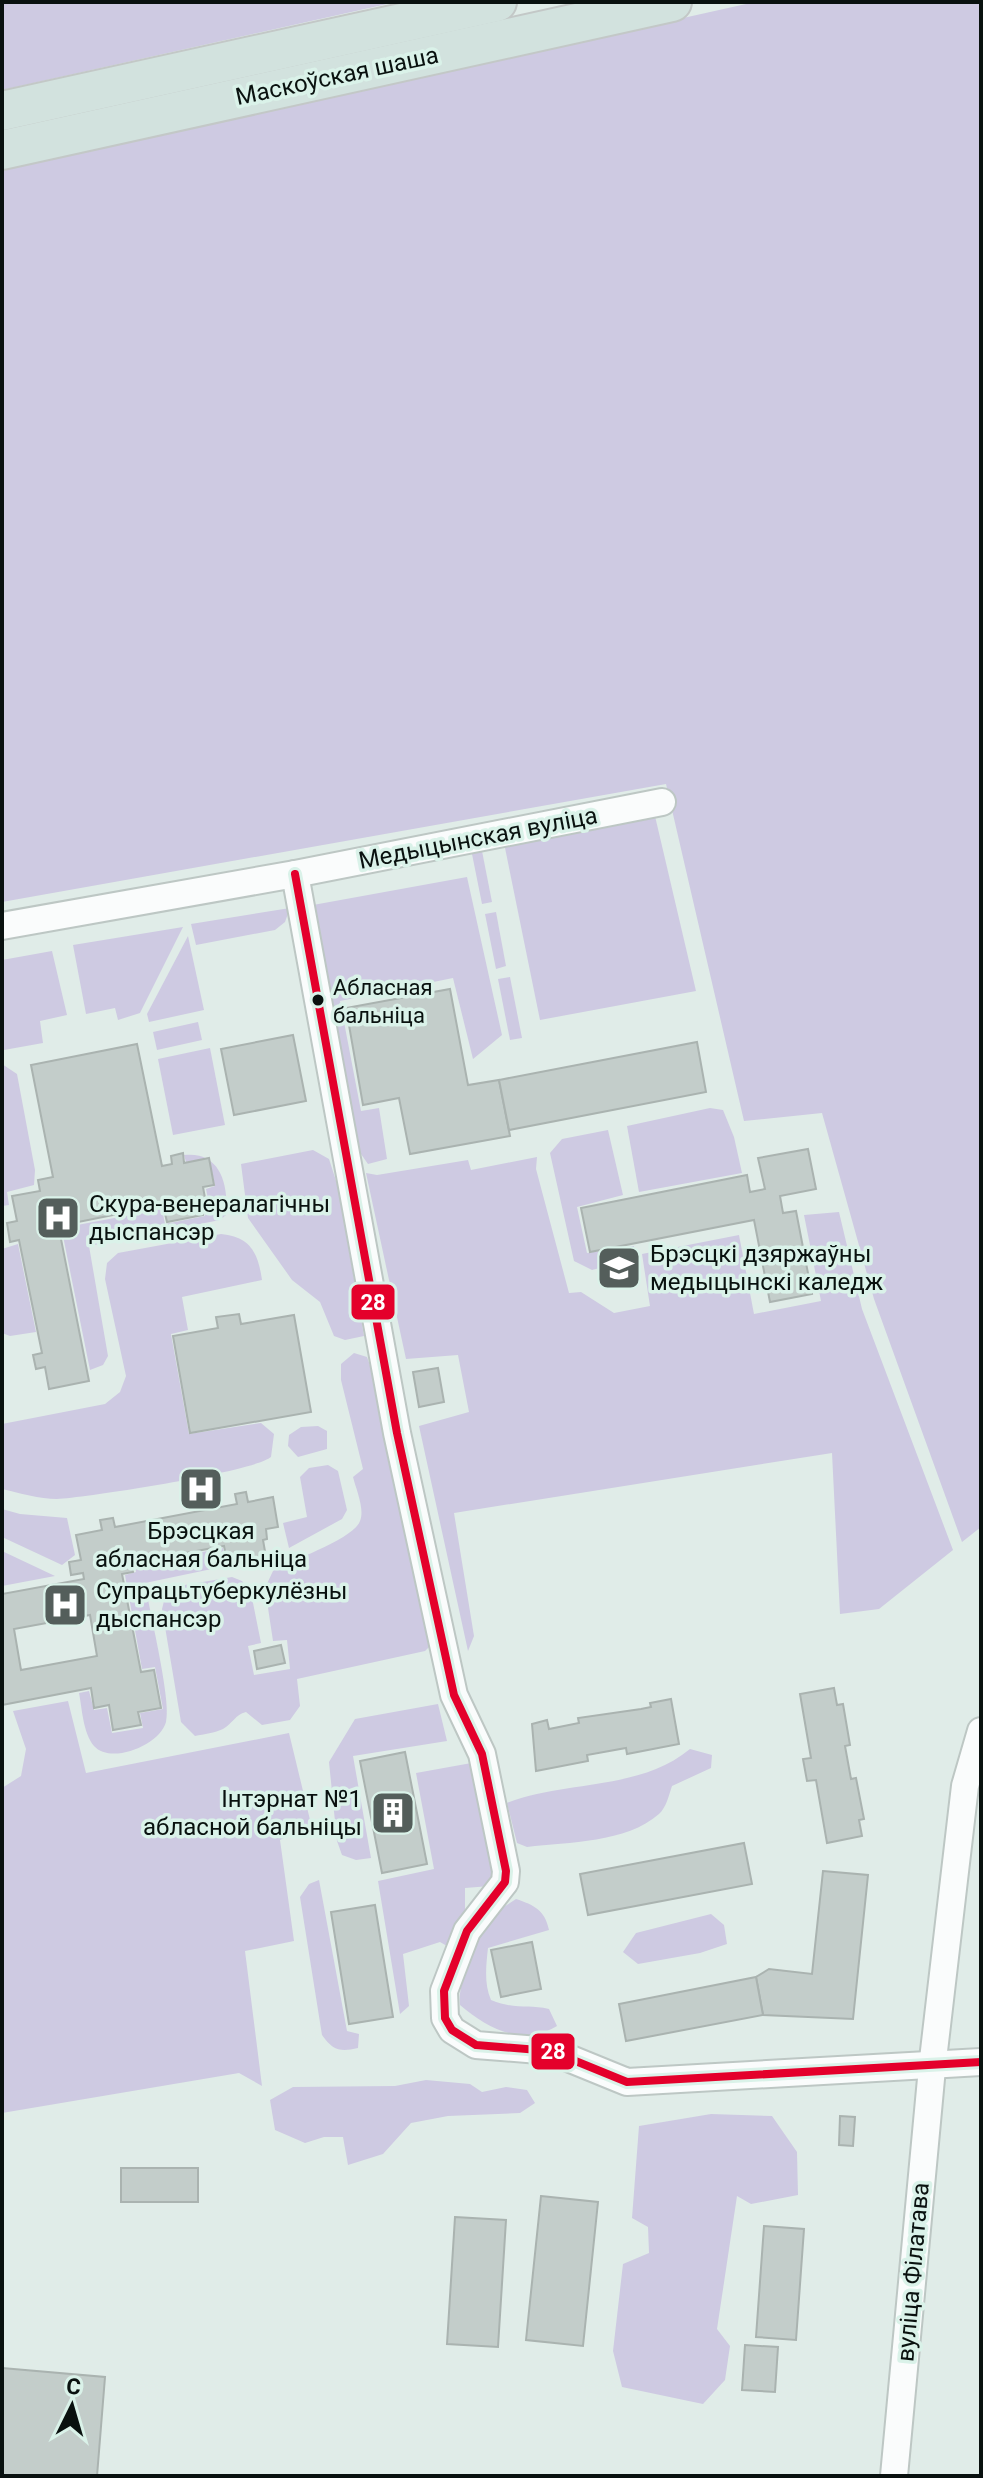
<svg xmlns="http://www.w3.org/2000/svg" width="983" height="2478" font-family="Roboto,sans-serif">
<rect width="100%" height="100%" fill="#e0ece8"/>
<!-- green -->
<g fill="#cecae2">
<path d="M2 2H396L2 90Z"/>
<path d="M755 2H981V1527L962 1542 874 1299 822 1113 744 1121 666 784 2 902V170Z"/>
<path d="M655 816 696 991 540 1020 504 843Z"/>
<path d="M482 851 492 902 482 904 472 854Z"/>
<path d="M467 877 502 1035 473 1059 453 978 340 1001 361 1111 379 1108 387 1159 368 1164 354 1144 313 905Z"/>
<path d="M290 908 285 922 275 930 196 945 191 924Z"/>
<path d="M496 912 506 966 496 969 485 914Z"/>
<path d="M183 927 140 1013 118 1020 115 1008 86 1014 73 945Z"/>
<path d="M188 936 204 1010 149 1022 147 1014Z"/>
<path d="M52 951 67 1015 40 1021 43 1043 4 1050 2 960Z"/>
<path d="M510 977 522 1038 510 1040 498 979Z"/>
<path d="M198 1022 202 1040 157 1050 153 1032Z"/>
<path d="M210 1048 225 1125 173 1135 158 1059Z"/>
<path d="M2 1064 17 1074 35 1170 34 1185 7 1192 9 1205 2 1206Z"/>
<path d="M710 1108 723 1110 734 1137 742 1173 639 1192 627 1126Z"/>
<path d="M608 1130 623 1195 577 1207 587 1253 634 1246V1259L592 1270 574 1261 550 1153 562 1139Z"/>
<path d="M313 1150 329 1159 338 1187 364 1336 345 1340 334 1336 320 1302 292 1280 248 1218 241 1164Z"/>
<path d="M184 1155C220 1151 229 1184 226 1215L220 1220 89 1246 108 1356 103 1365 90 1370 63 1236 73 1234 72 1226 162 1209 165 1224 205 1216 202 1201 208 1199 206 1189 215 1186 209 1158 186 1162Z"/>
<path d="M537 1157 536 1169 569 1293 581 1292 614 1313 650 1306 642 1254 739 1235 754 1314 821 1301 804 1215 839 1212 862 1309 953 1550 879 1609 840 1614 832 1453 454 1513 474 1636 468 1651 419 1426 469 1412 458 1355 406 1359 366 1173 377 1175 468 1160 471 1170Z"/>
<path d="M221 1234C251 1237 258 1253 262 1280L182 1297 188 1330 171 1334 189 1434 261 1423 274 1434 271 1457C253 1472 89 1497 57 1499 40 1499 19 1493 2 1489V1424L105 1404 120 1392 126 1376 105 1279 107 1263 118 1253Z"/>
<path d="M18 1244 36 1332 10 1336 2 1333V1249Z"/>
<path d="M354 1353 367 1357 372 1371 435 1641 425 1651 297 1679 300 1706 290 1720 262 1725 246 1712C235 1715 233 1723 223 1729 215 1733 204 1734 195 1736L181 1722 162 1609 166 1593 179 1586 232 1577 242 1581 251 1593 261 1643 248 1646 254 1675 290 1669 287 1640 273 1641 265 1588 273 1571C291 1560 354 1539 360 1521 365 1509 356 1489 353 1477L363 1469 341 1380V1364Z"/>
<path d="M318 1426 327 1431V1449L298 1457 288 1446 289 1435 301 1427Z"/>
<path d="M328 1465 338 1471 347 1510 342 1519 289 1548 283 1523 307 1517 300 1477 309 1468Z"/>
<path d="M2 1509 20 1514 67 1518 75 1555 62 1565 2 1537Z"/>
<path d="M223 1548 226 1566 145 1583C149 1610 172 1701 166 1722 160 1745 111 1765 94 1746 83 1733 82 1708 79 1693L89 1691 94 1710 107 1708 112 1733 143 1728 140 1713 163 1709 155 1667 142 1669 125 1575 136 1572 135 1565Z"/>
<path d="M2 1551 55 1576 2 1586Z"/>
<path d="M68 1701 86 1773 289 1733 311 1824 280 1840 294 1941 245 1951 262 2086 239 2073 2 2113V1788L21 1776 26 1749 13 1711Z"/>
<path d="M438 1704 447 1741 353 1756 371 1858 356 1860 342 1855 337 1841 329 1762 355 1719Z"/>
<path d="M690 1749 712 1755 711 1768 672 1786C669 1795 666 1808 659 1814 626 1843 569 1842 527 1847L517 1843 507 1803C566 1780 639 1791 690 1749Z"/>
<path d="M477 1762 496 1869 490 1886 465 1888V1912L482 1921 516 1899C534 1905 545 1910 549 1930L488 1948C486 1966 484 1984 491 2000 515 2010 528 2004 549 2009L557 2026C522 2047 488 2029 460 2005 458 1988 466 1975 468 1958L440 1942 403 1954 409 2006 400 2014 378 1881 434 1869 416 1773Z"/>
<path d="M319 1880 347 2031 359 2034 358 2048C341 2052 333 2051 322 2035L300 1897 309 1884Z"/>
<path d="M711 1914 724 1925 727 1944 700 1953 638 1964 623 1952 636 1933Z"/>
<path d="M426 2080 470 2084 482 2092 506 2087 527 2090 535 2103 520 2113 448 2116 411 2123 383 2154 348 2165 343 2137H324L305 2143 275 2130 270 2100 293 2087 395 2086Z"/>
<path d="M711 2114 772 2116 797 2152 798 2195 751 2204 737 2196 717 2329 730 2346 725 2380 703 2404 622 2387 613 2351 623 2264 649 2253 648 2227 632 2218 639 2126Z"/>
</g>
<!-- building -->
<g fill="#c3cdca" stroke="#aab3b0" stroke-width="2" fill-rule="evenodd">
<path d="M450 989 468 1085 499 1080 510 1136 410 1154 399 1098 363 1105 346 1008Z"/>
<path d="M293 1035 306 1101 234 1115 221 1049Z"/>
<path d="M697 1042 706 1092 509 1130 499 1080Z"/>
<path d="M137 1044 162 1166 172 1164 171 1156 183 1153 184 1163 209 1158 214 1185 203 1187 205 1198 200 1199 203 1215 167 1222 163 1205 68 1224 69 1232 60 1234 89 1381 49 1389 45 1367 36 1369 33 1355 42 1353 19 1240 10 1242 7 1223 17 1221 12 1196 40 1191 38 1180 53 1177 31 1065Z"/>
<path d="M808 1149 816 1189 780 1196 783 1213 796 1211 812 1294 770 1302 754 1220 590 1252 581 1208 747 1175 750 1192 765 1189 758 1158Z"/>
<path d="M239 1314 241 1324 294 1315 311 1412 190 1433 173 1336 218 1328 216 1317Z"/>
<path d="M438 1368 444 1402 419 1407 413 1372Z"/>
<path d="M246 1492 248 1502 273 1497 278 1527 266 1529 267 1539 263 1540 266 1557 228 1565 224 1546 131 1563 133 1572 122 1574 141 1672 154 1670 161 1708 138 1712 141 1725 113 1730 109 1705 94 1708 91 1688 2 1705V1594L84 1579 83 1573 71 1575 69 1562 81 1560 76 1535 102 1530 100 1520 113 1518 115 1527 237 1504 235 1494ZM90 1615 97 1656 21 1670 14 1629Z"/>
<path d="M281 1645 285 1663 257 1669 254 1651Z"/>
<path d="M834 1688 837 1705 843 1704 850 1745 845 1746 851 1779 856 1778 864 1819 859 1820 862 1836 827 1843 816 1780 807 1781 803 1759 811 1758 800 1694Z"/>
<path d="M671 1699 679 1744 627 1754 626 1748 587 1755 588 1761 536 1771 532 1724 547 1720 549 1729 579 1723 578 1718 641 1709 651 1707 650 1703Z"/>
<path d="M405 1752 427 1864 382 1873 360 1761Z"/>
<path d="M744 1843 752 1884 588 1915 580 1874Z"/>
<path d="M823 1871 868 1875 853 2019 763 2015 756 1977 769 1969 812 1974Z"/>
<path d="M375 1905 393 2017 349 2024 331 1912Z"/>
<path d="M532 1942 541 1989 501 1997 491 1950Z"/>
<path d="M756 1977 763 2015 626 2041 619 2004Z"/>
<path d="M840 2116 855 2117 853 2146 839 2145Z"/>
<rect x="121" y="2168" width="77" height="34"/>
<path d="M541 2196 598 2202 583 2346 526 2340Z"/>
<path d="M455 2217 506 2220 498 2347 447 2344Z"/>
<path d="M764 2226 804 2229 796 2340 756 2337Z"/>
<path d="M745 2345 778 2347 775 2392 742 2390Z"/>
<path d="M2 2368 105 2377 97 2476H2Z"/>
</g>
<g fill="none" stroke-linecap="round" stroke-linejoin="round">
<!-- minor casing -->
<g stroke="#bdc7c4" stroke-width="30">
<g id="minor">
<path d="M295 874 397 1433 454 1695 482 1754 506 1871 505 1882 467 1931 444 1991 445 2018 452 2030 476 2045 551 2051 627 2082 981 2062"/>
<path d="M2 926 295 874 662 802"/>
<path d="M894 2476 932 2068 965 1786 981 1731"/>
</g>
</g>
<!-- highway casing -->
<g stroke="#c3c8c7" stroke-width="42">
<g id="highway">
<path d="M2 111 497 2"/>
<path d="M2 150 672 2"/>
</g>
</g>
<!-- minor -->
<use href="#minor" stroke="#fafcfc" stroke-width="26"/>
<!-- highway -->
<use href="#highway" stroke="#d2e2de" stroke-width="38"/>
<!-- bus-1 casing -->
<g stroke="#daf2e9" stroke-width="14">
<path id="bus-1" d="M295 874 397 1433 454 1695 482 1754 506 1871 505 1882 467 1931 444 1991 445 2018 452 2030 476 2045 551 2051 627 2082 981 2062"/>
</g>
<!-- bus-1 -->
<use href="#bus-1" stroke="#e4002b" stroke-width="8"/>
</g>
<!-- icons -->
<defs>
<g id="hospital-square" transform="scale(2.3)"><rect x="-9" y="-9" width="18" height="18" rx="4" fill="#545e5b" stroke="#daf2e9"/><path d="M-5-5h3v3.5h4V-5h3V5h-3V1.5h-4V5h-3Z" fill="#fff"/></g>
<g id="university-square" transform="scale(2.3)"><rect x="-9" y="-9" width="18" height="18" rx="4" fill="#545e5b" stroke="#daf2e9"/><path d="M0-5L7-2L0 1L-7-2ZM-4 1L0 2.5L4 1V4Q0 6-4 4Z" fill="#fff"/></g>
<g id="building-square" transform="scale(2.3)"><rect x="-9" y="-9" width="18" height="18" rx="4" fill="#545e5b" stroke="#daf2e9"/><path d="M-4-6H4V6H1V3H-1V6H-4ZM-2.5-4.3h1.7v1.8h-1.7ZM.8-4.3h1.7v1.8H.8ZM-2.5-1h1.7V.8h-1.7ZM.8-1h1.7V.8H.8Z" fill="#fff"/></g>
</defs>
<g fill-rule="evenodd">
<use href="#hospital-square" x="58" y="1218"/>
<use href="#university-square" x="619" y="1268"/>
<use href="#hospital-square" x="201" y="1489"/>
<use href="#hospital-square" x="65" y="1605"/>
<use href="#building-square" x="393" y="1813"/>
</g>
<!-- markers -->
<circle fill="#09110f" stroke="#daf2e9" stroke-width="3" cx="318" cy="1000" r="7"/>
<g text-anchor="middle" stroke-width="7" stroke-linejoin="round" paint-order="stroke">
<!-- bus labels -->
<g font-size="22" fill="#09110f" stroke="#daf2e9" text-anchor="start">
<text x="333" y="995">Абласная<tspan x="333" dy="28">бальніца</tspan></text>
</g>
<!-- street labels -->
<g font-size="24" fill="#09110f" stroke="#daf2e9">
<text transform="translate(337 76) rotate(-12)" y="8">Маскоўская шаша</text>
<text transform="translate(478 838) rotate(-11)" y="8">Медыцынская вуліца</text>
<text transform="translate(913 2272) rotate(-85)" y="8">вуліца Філатава</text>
</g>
<!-- poi labels -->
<g font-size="24" fill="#09110f" stroke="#daf2e9" text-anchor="start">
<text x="89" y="1212">Скура-венералагічны<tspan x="89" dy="28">дыспансэр</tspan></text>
<text x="650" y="1262">Брэсцкі дзяржаўны<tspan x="650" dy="28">медыцынскі каледж</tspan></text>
<text x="201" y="1539" text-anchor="middle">Брэсцкая<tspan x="201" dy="28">абласная бальніца</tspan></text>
<text x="96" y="1599">Супрацьтуберкулёзны<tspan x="96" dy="28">дыспансэр</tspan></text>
<text x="362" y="1807" text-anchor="end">Інтэрнат №1<tspan x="362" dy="28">абласной бальніцы</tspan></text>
</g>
</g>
<g stroke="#daf2e9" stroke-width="3">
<rect x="350" y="1283" width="46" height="38" rx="8" fill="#e4002b"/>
<rect x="530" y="2032" width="46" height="39" rx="8" fill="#e4002b"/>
</g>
<g font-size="22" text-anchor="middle" font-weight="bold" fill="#fff">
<text x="373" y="1310">28</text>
<text x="553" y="2059">28</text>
</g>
<!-- border -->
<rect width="983" height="2478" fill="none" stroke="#09110f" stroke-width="8"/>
<!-- north arrow -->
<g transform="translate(72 2406) rotate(5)" stroke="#daf2e9" stroke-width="6" paint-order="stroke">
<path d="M0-6L14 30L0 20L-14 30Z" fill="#09110f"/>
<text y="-12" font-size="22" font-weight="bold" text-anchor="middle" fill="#09110f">С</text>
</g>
</svg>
